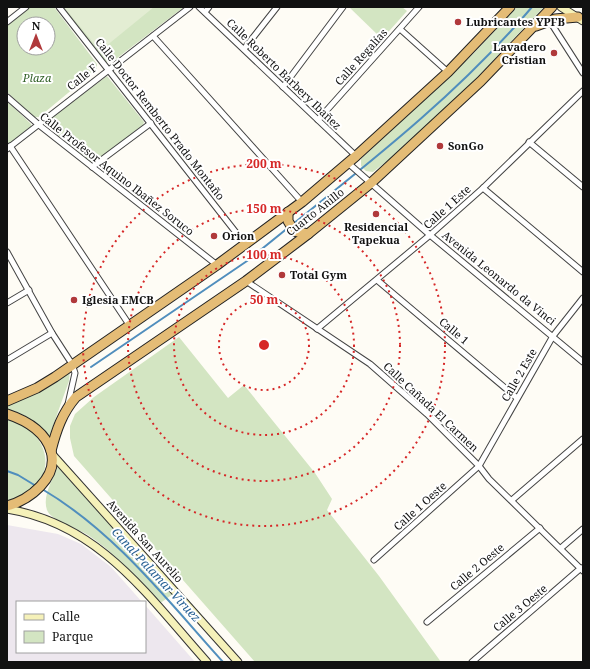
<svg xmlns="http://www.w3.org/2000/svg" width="590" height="669" font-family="'Noto Serif',serif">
<rect width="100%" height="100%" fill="#fefcf5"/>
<!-- industrial -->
<path fill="#ede7ee" d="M7 525 58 534 81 544 111 567 142 602H17V652H145V605L195 662H7Z"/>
<!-- green -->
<g fill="#d3e5c2" fill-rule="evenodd">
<path d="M27 7H54L97 64V69L39 117H34L7 92V23ZM24 24H48V48H24Z"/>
<path d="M63 7H184L112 62H105Z"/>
<path d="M349 7H402L407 11 382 39Z"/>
<path d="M517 7H544C489 64 436 124 373 172L366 171 361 166V159L474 53Z"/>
<path d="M107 76 144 122 143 125 97 161 91 162 46 125 47 121Z"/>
<path d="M7 101 31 124V127L7 145Z"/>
<path d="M179 337 228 398 244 385 315 473 332 499 327 510 379 576 441 662H255L74 456 70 438V426L75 414 94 397Z"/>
<path d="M70 370 69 381 49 437C37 422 26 414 7 409V406L35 393Z"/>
<path d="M7 418C14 421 24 424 30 429 35 432 38 439 41 444 55 472 34 495 7 501Z"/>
<path d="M58 466 173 594 159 604C137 580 116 553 88 535 78 529 50 520 47 510 42 496 53 479 58 466Z"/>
</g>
<!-- pitch -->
<path fill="#e3edd3" d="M64 7H154L100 51Z"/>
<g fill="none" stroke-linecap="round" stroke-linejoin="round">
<!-- stream -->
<g stroke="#508ebd" stroke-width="2">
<path d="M293 224C377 157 463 89 532 7"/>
<path d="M91 367 247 261 289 227"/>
<path d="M7 471 18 475 36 486"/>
<path d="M42 489C115 532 167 600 223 662"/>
</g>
<!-- minor casing -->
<g stroke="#444" stroke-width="7">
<g id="minor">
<path d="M59 7 245 244"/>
<path d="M199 7 356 156"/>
<path d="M205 12 209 7"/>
<path d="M549 20 583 73"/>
<path d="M7 22 26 7"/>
<path d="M400 29 448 72"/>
<path d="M153 36 302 202"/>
<path d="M244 49 277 7"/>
<path d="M283 87 343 7"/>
<path d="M7 97 39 125 217 265"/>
<path d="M318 120 419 7"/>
<path d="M529 142 583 187"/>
<path d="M10 146 130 326"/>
<path d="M7 149 190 7"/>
<path d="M348 163 430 235 583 362"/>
<path d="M92 167 151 123"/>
<path d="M483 188 583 272"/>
<path d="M7 252 52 333 72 364 75 373 68 404"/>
<path d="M377 280 517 398"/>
<path d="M246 281 370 364 427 414 479 466 489 479 583 571"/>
<path d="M7 303 29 290"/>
<path d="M317 329 430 235 483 188 583 91"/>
<path d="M7 360 52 333"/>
<path d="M512 500 583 439"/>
<path d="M561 548 583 529"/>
<path d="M374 560 479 466 553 336 583 298"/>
<path d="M427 622 540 528"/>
<path d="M472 662 581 568"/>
</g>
</g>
<!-- secondary casing -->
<g stroke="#333" stroke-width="9">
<g id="secondary">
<path d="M561 7 583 21"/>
<path d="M51 453 238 662"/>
<path d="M7 509C100 524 148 596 207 662"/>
</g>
</g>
<!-- trunk casing -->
<g stroke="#222" stroke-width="11">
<g id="trunk">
<path d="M536 26 555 19 578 17"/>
<path d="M288 212V221L294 231 308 234"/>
<path d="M7 401 37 388 55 377 217 265 302 202 356 156 448 72 510 7"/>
<path d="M7 414C25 420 45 431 51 451 59 478 29 500 7 506"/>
<path d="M51 451C56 431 62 413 76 397L246 281 308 234 371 183 481 81 552 7"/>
</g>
</g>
<!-- minor -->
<use href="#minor" stroke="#fff" stroke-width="5"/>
<!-- secondary -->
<use href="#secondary" stroke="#f5f1b9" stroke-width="7"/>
<!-- trunk -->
<use href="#trunk" stroke="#e4bc76" stroke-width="9"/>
</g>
<!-- distance rings -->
<g fill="none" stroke="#d62828" stroke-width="2" stroke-dasharray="2 4">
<circle cx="264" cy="345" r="45"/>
<circle cx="264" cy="345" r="90"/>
<circle cx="264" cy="345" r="136"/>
<circle cx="264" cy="345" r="181"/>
</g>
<!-- markers -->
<g fill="#b0393b" stroke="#fff" stroke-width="1.5">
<circle cx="458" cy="22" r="4"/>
<circle cx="554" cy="53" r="4"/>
<circle cx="440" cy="146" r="4"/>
<circle cx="376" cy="214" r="4"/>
<circle cx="214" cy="236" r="4"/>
<circle cx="282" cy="275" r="4"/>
<circle cx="74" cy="300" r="4"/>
</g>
<g text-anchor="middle" stroke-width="4" stroke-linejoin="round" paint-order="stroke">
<!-- poi labels -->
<g font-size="11" font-weight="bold" fill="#111" stroke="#fff" text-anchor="start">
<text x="466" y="26">Lubricantes YPFB</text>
<text x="546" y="51" text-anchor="end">Lavadero<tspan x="546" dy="13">Cristian</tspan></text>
<text x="448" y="150">SonGo</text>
<text x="376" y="231" text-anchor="middle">Residencial<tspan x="376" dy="13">Tapekua</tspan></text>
<text x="222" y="240">Orion</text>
<text x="290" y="279">Total Gym</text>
<text x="82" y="304">Iglesia EMCB</text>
</g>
<!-- street labels -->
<g font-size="11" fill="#111" stroke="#fff">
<text transform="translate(361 57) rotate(-48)" y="4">Calle Regalías</text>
<text transform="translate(284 74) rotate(44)" y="4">Calle Roberto Barbery Ibañez</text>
<text transform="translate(82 77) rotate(-39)" y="4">Calle F</text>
<text transform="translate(160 119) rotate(52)" y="4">Calle Doctor Remberto Prado Montaño</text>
<text transform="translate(117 174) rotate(38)" y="4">Calle Profesor Aquino Ibañez Soruco</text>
<text transform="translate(447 207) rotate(-42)" y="4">Calle 1 Este</text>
<text transform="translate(315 212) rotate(-38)" y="4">Cuarto Anillo</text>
<text transform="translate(499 278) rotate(39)" y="4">Avenida Leonardo da Vinci</text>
<text transform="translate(454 331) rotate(40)" y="4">Calle 1</text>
<text transform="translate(519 375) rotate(-60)" y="4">Calle 2 Este</text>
<text transform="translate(431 407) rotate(43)" y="4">Calle Cañada El Carmen</text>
<text transform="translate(420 506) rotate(-42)" y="4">Calle 1 Oeste</text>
<text transform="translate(145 541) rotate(48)" y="4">Avenida San Aurelio</text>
<text transform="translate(477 567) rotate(-40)" y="4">Calle 2 Oeste</text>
<text transform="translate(520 608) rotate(-40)" y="4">Calle 3 Oeste</text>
</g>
<!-- park labels -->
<g font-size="11" font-style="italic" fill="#326128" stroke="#fff">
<text x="37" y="82">Plaza</text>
</g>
<!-- water labels -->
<g font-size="12" font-style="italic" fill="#286194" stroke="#fff">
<text transform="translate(156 575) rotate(47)" y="4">Canal Palamar Viruez</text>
</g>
</g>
<circle cx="264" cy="345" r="6" fill="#d62828" stroke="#fff" stroke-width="2"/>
<g font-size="12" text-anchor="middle" font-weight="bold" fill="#d62828" stroke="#fff" stroke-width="4" stroke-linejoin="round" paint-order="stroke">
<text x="264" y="168">200 m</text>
<text x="264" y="213">150 m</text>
<text x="264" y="259">100 m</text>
<text x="264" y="304">50 m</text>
</g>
<!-- border -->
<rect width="590" height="669" fill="none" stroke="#111111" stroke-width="16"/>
<!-- legend -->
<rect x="16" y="601" width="130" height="52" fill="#ffffff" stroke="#a0a0a0"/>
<rect x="24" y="614" width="20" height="6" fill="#f5f1b9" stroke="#a0a0a0"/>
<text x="52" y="621" font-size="12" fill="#111111">Calle</text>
<rect x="24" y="631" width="20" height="12" fill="#d3e5c2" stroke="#a0a0a0"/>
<text x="52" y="641" font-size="12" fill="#111111">Parque</text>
<!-- north arrow -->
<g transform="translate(36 36)"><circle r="19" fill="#ffffff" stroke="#a0a0a0"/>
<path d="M0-3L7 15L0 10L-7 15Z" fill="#b0393b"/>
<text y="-6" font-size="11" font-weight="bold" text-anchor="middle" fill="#111111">N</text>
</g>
</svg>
